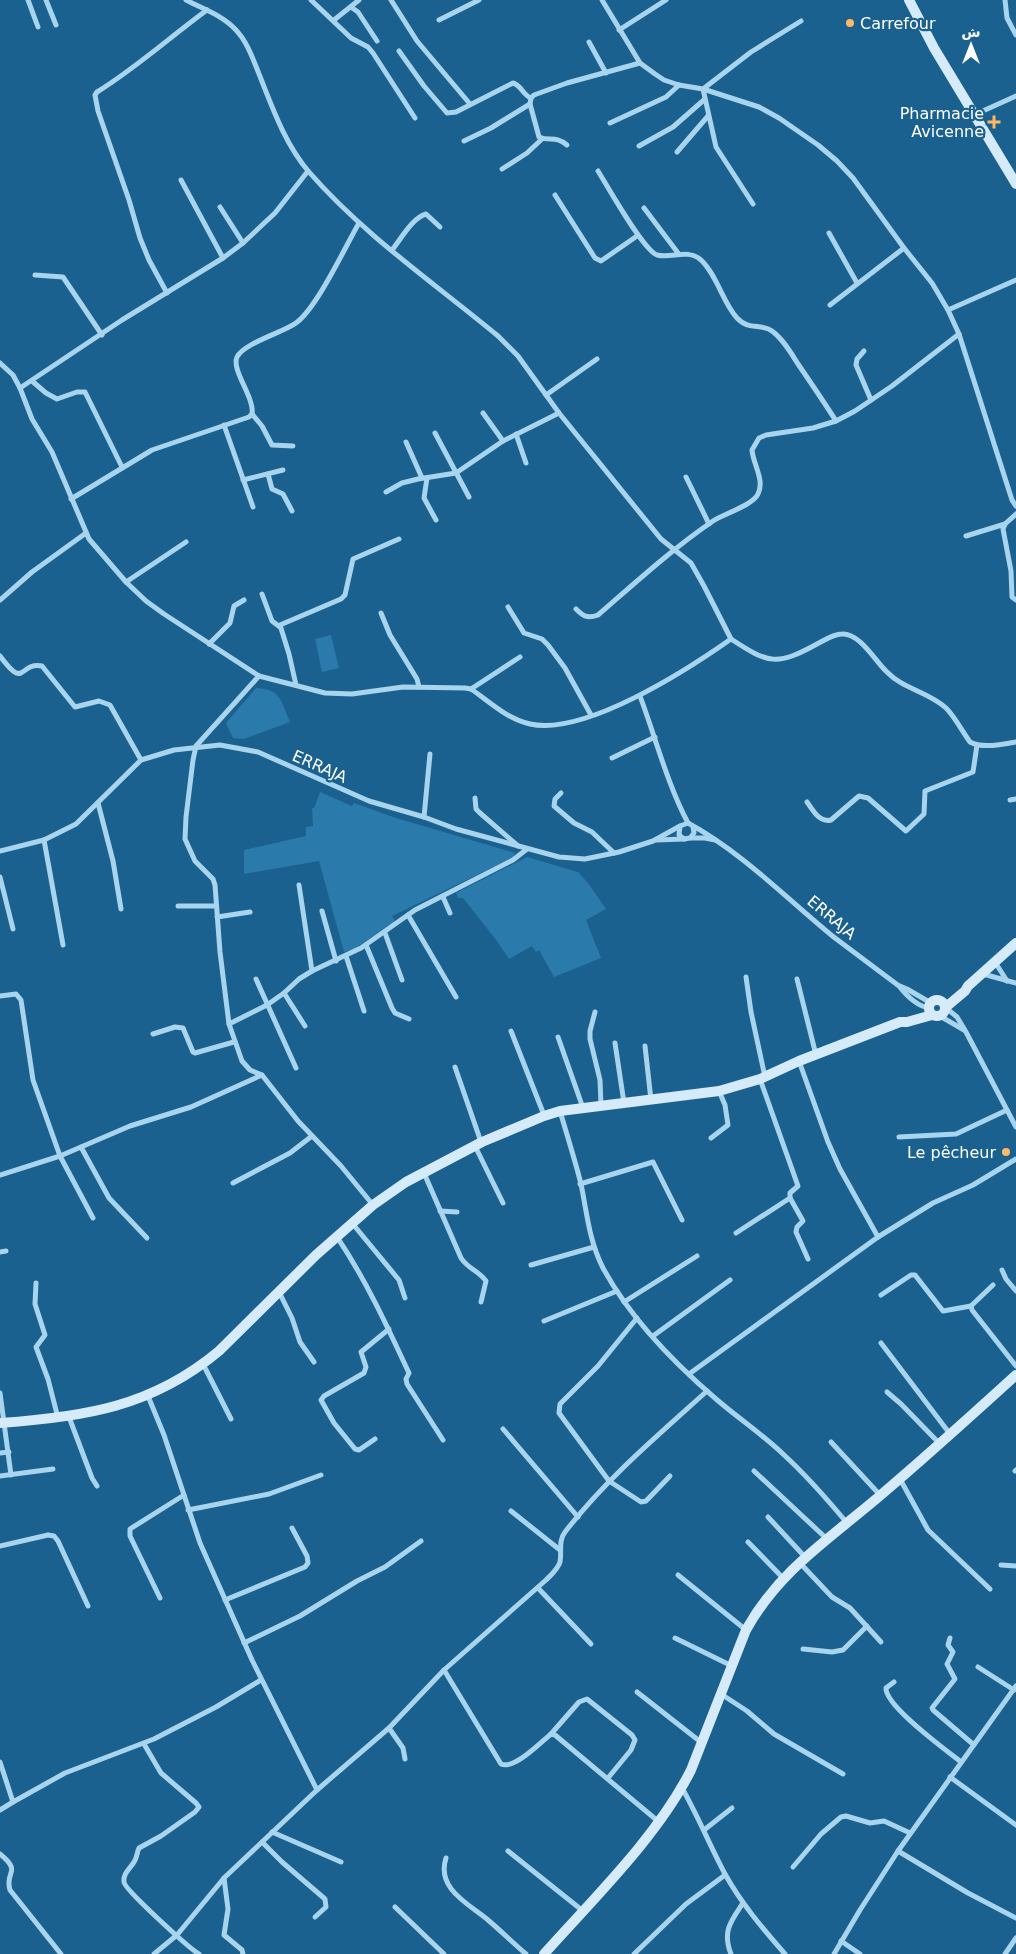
<svg xmlns="http://www.w3.org/2000/svg" width="1016" height="1954" font-family="'DejaVu Sans','Noto Naskh Arabic',sans-serif">
<rect width="100%" height="100%" fill="#1a618f"/>
<!-- green -->
<g fill="#2a7aab">
<path d="M331 635 339 668 322 672 315 639Z"/>
<path d="M256 688C282 689 281 702 290 722L244 739 233 738 226 723Z"/>
<path d="M320 792 352 806 354 803 396 818 515 853 514 857 392 916 395 921 354 949 344 952 319 861 244 874V850L306 836V827L313 826 312 808H314Z"/>
<path d="M527 857 578 872 588 883 606 909 586 920 601 958 554 977 539 950 536 952 532 946 509 959 497 941 463 898H458L456 893Z"/>
</g>
<g fill="none" stroke-linecap="round" stroke-linejoin="round">
<!-- minor -->
<g stroke="#a8d4ee" stroke-width="5">
<path d="M28 0 38 27"/>
<path d="M46 0 56 25"/>
<path d="M186 0C203 9 222 15 235 29 248 42 254 62 261 79 274 112 286 145 309 172 364 235 434 283 498 336L518 356 559 413 661 539 691 563 704 586 731 639"/>
<path d="M311 0 351 38 368 47 373 53 415 118"/>
<path d="M391 0 417 41 470 104"/>
<path d="M602 0 640 63 655 74 664 80 679 85 703 89 759 107 779 118 818 145 837 161 853 178 904 248 932 283 948 310"/>
<path d="M1005 0 1007 18 1016 35"/>
<path d="M351 7 358 12 377 41"/>
<path d="M334 20 359 0"/>
<path d="M439 20 479 0"/>
<path d="M619 30 666 0"/>
<path d="M589 42 606 73"/>
<path d="M399 51 424 86 447 113 456 112 513 83C521 85 523 95 531 98"/>
<path d="M974 115 1016 96"/>
<path d="M610 123 666 97 679 85"/>
<path d="M464 141 491 128 530 104"/>
<path d="M567 145C555 135 550 142 539 137L530 104 531 98 534 95 567 83 640 63"/>
<path d="M639 146 673 127 705 99"/>
<path d="M677 152 708 116"/>
<path d="M502 169 527 153 542 139"/>
<path d="M598 171C608 187 643 250 657 255 672 259 687 248 701 260 717 275 723 303 737 318 749 331 761 323 772 331 783 339 791 353 798 364 811 383 824 402 836 421"/>
<path d="M181 180 223 258"/>
<path d="M555 195 595 258 601 261 637 236"/>
<path d="M753 204 716 147 703 89 751 52 801 21"/>
<path d="M220 207 243 243"/>
<path d="M644 208 678 253"/>
<path d="M829 233 857 283"/>
<path d="M392 250C401 239 412 218 426 214L440 227"/>
<path d="M35 275 63 277 102 335"/>
<path d="M1016 280 948 310 959 334 1012 500 1016 506"/>
<path d="M167 293 149 260 140 238 129 200 98 111 95 95 97 92C136 68 170 37 207 10"/>
<path d="M830 305 904 248"/>
<path d="M864 351 857 359 856 365 871 400"/>
<path d="M0 363 13 375 20 388 32 419 52 452 89 539 126 582 146 601 164 614 259 676 325 693 352 694 403 687 465 688 471 689C490 702 507 719 530 724 585 736 687 670 731 639 769 664 777 666 817 644 825 640 833 634 842 634 860 633 875 661 887 672 903 689 929 692 946 708 955 717 962 731 970 742 983 749 1002 744 1016 742"/>
<path d="M32 381 46 393 57 399 77 392H85L122 467"/>
<path d="M20 388 122 320 223 258 243 243 275 213 308 171"/>
<path d="M546 395 597 359"/>
<path d="M483 413 503 441"/>
<path d="M252 414 262 426 272 445 293 446"/>
<path d="M224 425 253 507"/>
<path d="M435 433 469 497"/>
<path d="M516 434 526 463"/>
<path d="M406 442 422 478"/>
<path d="M268 474 272 489 283 494 292 511"/>
<path d="M686 477 709 524"/>
<path d="M427 478 424 498 436 520"/>
<path d="M243 480 283 470"/>
<path d="M386 492 402 483 418 479 456 473 503 441 559 413"/>
<path d="M71 499 152 450 249 417 252 414C255 398 231 370 237 357 244 343 284 332 296 323 317 308 345 247 359 223"/>
<path d="M1016 514 1005 524 1003 529 1011 571 1012 597 1016 600"/>
<path d="M966 536 1005 524"/>
<path d="M126 582 186 542"/>
<path d="M262 594 272 621 280 627"/>
<path d="M0 600 32 572 86 533"/>
<path d="M508 607 524 633 542 639 548 645 565 668 591 715"/>
<path d="M576 609C583 616 587 619 598 615 635 583 672 549 713 521 724 514 753 505 758 494 765 480 753 464 752 450L759 438 766 435 813 428 836 421 855 411 892 386 959 334"/>
<path d="M381 613 390 635 417 679 419 687"/>
<path d="M209 644 230 623 234 606 244 600"/>
<path d="M0 656C26 691 18 662 42 666L75 707 99 701 110 705 141 760"/>
<path d="M259 676 196 746 193 760 186 817 185 839 195 861 213 879 215 885 220 952 229 1024 242 1061 250 1070 262 1075 298 1121 341 1166 373 1205"/>
<path d="M296 685 289 654 280 625 341 599 345 595 353 559 399 539"/>
<path d="M471 689 520 657"/>
<path d="M640 696C656 739 667 783 688 823"/>
<path d="M612 758 655 737"/>
<path d="M561 793 555 799 554 806 574 823 592 832 614 853"/>
<path d="M475 798 476 809 480 813 518 846"/>
<path d="M1010 800 1016 799"/>
<path d="M807 802C813 810 819 823 831 820L859 796 868 798 906 831 924 814 925 791 973 772 977 745"/>
<path d="M98 803 113 861 121 909"/>
<path d="M424 817 430 754"/>
<path d="M693 827 694 833 690 838 684 839 679 835 680 826 688 823C743 853 787 899 835 938 856 954 878 970 899 986 906 995 917 1006 929 1008"/>
<path d="M691 838H705L715 840"/>
<path d="M44 840 63 945"/>
<path d="M656 840 684 839"/>
<path d="M0 851 44 840 76 824 141 760 174 750 220 745 258 752 369 801 424 817 456 829 559 857 585 859 619 852 653 841 680 826"/>
<path d="M0 877 13 929"/>
<path d="M299 885 312 971"/>
<path d="M443 897 450 913"/>
<path d="M178 906H216"/>
<path d="M322 911 336 961"/>
<path d="M408 915 456 997"/>
<path d="M217 917 250 912"/>
<path d="M385 933 402 980"/>
<path d="M366 945 392 1008 395 1013 409 1019"/>
<path d="M346 956 364 1011"/>
<path d="M995 962 1007 981"/>
<path d="M983 974 1016 983"/>
<path d="M746 977 751 1012 765 1077"/>
<path d="M256 979 296 1068"/>
<path d="M797 979 816 1055"/>
<path d="M900 986 907 989 931 1003"/>
<path d="M284 993 305 1026"/>
<path d="M0 996 16 994 21 1000 33 1080 60 1156 93 1218"/>
<path d="M946 1008 957 1017 966 1032 1016 1127"/>
<path d="M595 1012 590 1031V1039L600 1080 601 1106"/>
<path d="M940 1016 964 1030"/>
<path d="M229 1024 267 1005 284 993 299 979 312 971 361 948 415 910 513 860 527 849"/>
<path d="M511 1031 544 1115"/>
<path d="M153 1034 175 1027 183 1028 193 1052 195 1053 234 1042"/>
<path d="M558 1037 583 1108"/>
<path d="M615 1043 624 1103"/>
<path d="M645 1046 651 1100"/>
<path d="M455 1067 481 1142"/>
<path d="M560 1111C567 1135 575 1160 581 1184 587 1213 589 1241 603 1268 630 1318 673 1362 716 1399 738 1418 762 1434 783 1454 806 1475 827 1499 847 1523"/>
<path d="M899 1137 956 1134 1007 1110"/>
<path d="M711 1138 728 1125 725 1105 719 1091"/>
<path d="M475 1146 503 1203"/>
<path d="M81 1147 109 1198 147 1238"/>
<path d="M424 1173 461 1258C468 1269 478 1270 486 1281L481 1302"/>
<path d="M0 1175 60 1156 130 1126 191 1107 262 1075"/>
<path d="M233 1183 290 1153 312 1136"/>
<path d="M580 1184 653 1162 682 1220"/>
<path d="M790 1198 803 1221 797 1227 796 1232 808 1259"/>
<path d="M440 1211 457 1212"/>
<path d="M352 1223 399 1280 405 1298"/>
<path d="M736 1233 790 1198V1193L798 1186 760 1079"/>
<path d="M337 1237C366 1280 387 1326 409 1373L406 1379 407 1384 443 1440"/>
<path d="M878 1237 933 1203 973 1185 1016 1159"/>
<path d="M0 1252 6 1251"/>
<path d="M531 1265 594 1247"/>
<path d="M1002 1270 1006 1279 1016 1291"/>
<path d="M36 1283 35 1304 45 1335 36 1347 48 1379 58 1418"/>
<path d="M993 1285 971 1306 972 1310 1016 1366"/>
<path d="M279 1292 292 1318 300 1342 314 1362"/>
<path d="M881 1295 911 1275H915L943 1311 971 1306"/>
<path d="M624 1302 697 1256"/>
<path d="M637 1318 598 1366 560 1404 559 1413 609 1481 641 1502 646 1501 670 1476"/>
<path d="M544 1321 617 1291"/>
<path d="M653 1336 730 1280"/>
<path d="M881 1343 950 1434"/>
<path d="M203 1364 231 1419"/>
<path d="M689 1374 878 1237 840 1169 828 1142 799 1061"/>
<path d="M887 1392 901 1404 939 1443"/>
<path d="M0 1393 11 1475"/>
<path d="M148 1396 164 1435 200 1543 252 1660 317 1790 389 1728 444 1670 546 1580C551 1575 558 1569 560 1562 562 1552 558 1541 565 1532 606 1479 657 1436 707 1391"/>
<path d="M69 1417 92 1478 97 1486"/>
<path d="M503 1429 578 1517"/>
<path d="M375 1439 359 1450 355 1449 334 1423 321 1400 324 1396 364 1373 366 1367 361 1352 389 1329"/>
<path d="M831 1442 880 1495"/>
<path d="M0 1453 9 1452"/>
<path d="M754 1471 827 1539"/>
<path d="M1015 1471 1016 1470"/>
<path d="M0 1476 53 1469"/>
<path d="M900 1479 928 1530 990 1589"/>
<path d="M188 1510 269 1494 321 1475"/>
<path d="M511 1511 560 1550"/>
<path d="M768 1517 805 1557"/>
<path d="M748 1542 783 1578"/>
<path d="M0 1546 48 1535 54 1536 58 1541 88 1606"/>
<path d="M799 1562 832 1597 850 1608 881 1642"/>
<path d="M1001 1565 1016 1566"/>
<path d="M678 1575 746 1630"/>
<path d="M538 1588 591 1644"/>
<path d="M160 1598 130 1536V1529L184 1495"/>
<path d="M225 1600 305 1567 308 1563 307 1556 292 1528"/>
<path d="M675 1638 732 1666"/>
<path d="M950 1638 948 1645 953 1652 947 1664 955 1679 932 1708 933 1710 974 1745"/>
<path d="M244 1643 300 1616 357 1581 385 1567 421 1541"/>
<path d="M803 1649 832 1652 843 1650 867 1626"/>
<path d="M978 1667 1014 1690"/>
<path d="M444 1670 501 1764C514 1770 540 1743 551 1734L555 1735 659 1822"/>
<path d="M894 1682 886 1688C885 1706 946 1750 961 1762"/>
<path d="M637 1692 702 1743"/>
<path d="M721 1694 747 1711 774 1734 843 1774"/>
<path d="M389 1728 403 1748 405 1759"/>
<path d="M551 1734 579 1702 587 1699 632 1735 635 1740 631 1750 608 1778"/>
<path d="M144 1744 161 1773 196 1803 199 1807 195 1812 161 1836 139 1848C137 1852 137 1858 134 1862 130 1869 123 1873 124 1882 124 1889 190 1949 199 1954"/>
<path d="M0 1762 13 1802 0 1810"/>
<path d="M950 1777 1016 1825"/>
<path d="M682 1788C698 1816 710 1846 725 1874 741 1903 763 1929 785 1954"/>
<path d="M13 1802 65 1773 154 1739 216 1707 261 1680"/>
<path d="M704 1830 732 1808"/>
<path d="M272 1832 341 1862"/>
<path d="M262 1842 282 1862 325 1899 326 1907 315 1917"/>
<path d="M508 1851 583 1911"/>
<path d="M898 1851 968 1893 1016 1918"/>
<path d="M0 1854C23 1873 4 1871 10 1890L61 1954"/>
<path d="M446 1858C436 1889 469 1904 488 1920 501 1931 513 1943 526 1954"/>
<path d="M793 1867 821 1834 841 1817 846 1816 870 1823 884 1821 910 1833"/>
<path d="M224 1878 228 1909 224 1935 242 1950 243 1954"/>
<path d="M395 1907 444 1954"/>
<path d="M841 1941 860 1954"/>
<path d="M154 1954 177 1935 224 1878 317 1790"/>
<path d="M634 1954 686 1904 725 1875"/>
<path d="M731 1954C722 1931 731 1921 743 1903"/>
<path d="M834 1954 860 1910 898 1851 1016 1686"/>
<path d="M1005 1954 1016 1938"/>
</g>
<!-- secondary -->
<g stroke="#d5ebfa" stroke-width="10">
<path d="M909 0 934 48 1016 184"/>
<circle cx="937" cy="1008" r="8"/>
<path d="M946 1007 965 991 968 986 1016 943"/>
<path d="M0 1423C84 1417 152 1407 219 1351L316 1255 373 1205 406 1182 482 1142 544 1116 560 1111 719 1091 760 1079 799 1061 900 1022H907L932 1015"/>
<path d="M544 1954C593 1899 658 1836 691 1770L746 1630C780 1569 831 1538 882 1494 928 1455 972 1415 1016 1375"/>
</g>
</g>
<!-- markers -->
<g fill="#ffb865" stroke="#1a618f" stroke-width="2">
<circle cx="850" cy="23" r="5"/>
<path d="M991.5 114.5h5v5h5v5h-5v5h-5v-5h-5v-5h5z"/>
<circle cx="1006" cy="1152" r="5"/>
</g>
<g text-anchor="middle" stroke-width="4.5" stroke-linejoin="round" paint-order="stroke">
<!-- poi labels -->
<g font-size="16" fill="#fff" stroke="#1a618f" text-anchor="end">
<text x="860" y="29" text-anchor="start">Carrefour</text>
<text x="984" y="119">Pharmacie<tspan x="984" dy="18">Avicenne</tspan></text>
<text x="996" y="1158">Le pêcheur</text>
</g>
<!-- street labels -->
<g font-size="16" fill="#fff" stroke="#1a618f">
<text transform="translate(320 766) rotate(24)" y="6">ERRAJA</text>
<text transform="translate(832 917) rotate(40)" y="6">ERRAJA</text>
</g>
</g>
<!-- north arrow -->
<g transform="translate(971 45)" stroke="#1a618f" stroke-width="4" paint-order="stroke">
<path d="M0-4L9 19L0 12L-9 19Z" fill="#ffffff"/>
<text y="-8" font-size="14" font-weight="bold" text-anchor="middle" fill="#ffffff">ش</text>
</g>
</svg>
